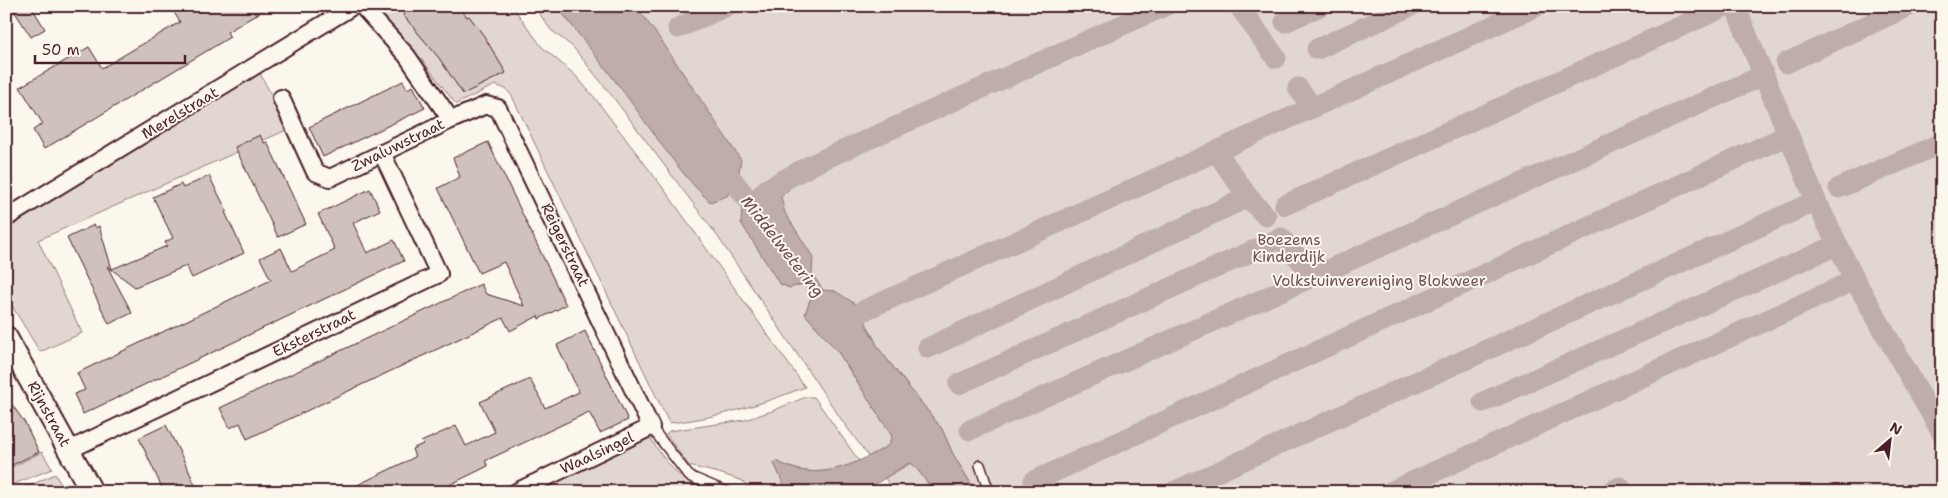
<svg xmlns="http://www.w3.org/2000/svg" width="1948" height="498" font-family="'Shantell Sans',sans-serif">
<rect width="100%" height="100%" fill="#fbf7ec"/>
<filter id="ink" filterUnits="userSpaceOnUse"><feTurbulence type="fractalNoise" baseFrequency=".02" numOctaves="2"/><feDisplacementMap in="SourceGraphic" scale="10" xChannelSelector="R" yChannelSelector="G"/><feConvolveMatrix kernelMatrix="1 2 1 2 8 2 1 2 1" color-interpolation-filters="sRGB"/></filter>
<g filter="url(#ink)">
<!-- green -->
<g fill="#e2d7d0" stroke="#967b7e">
<path d="M372 6H512L542 47 575 75 594 97 666 192 805 387C759 405 718 418 669 423L512 96 506 89 495 85 456 104 420 57 366 10Z"/>
<path d="M534 6H557C576 31 596 54 614 79 644 117 672 157 703 195L727 196 738 178 725 138 635 6H1942V492H976L953 454 942 429 879 349 865 320 835 291H823L812 274 794 227 761 183 763 256 779 283 789 288 803 284 812 295 805 314 838 352 892 436 889 445 869 457 843 422 716 234 613 97 573 47 551 30Z"/>
<path d="M260 73 289 129 38 240 82 333 40 352 6 296V231L63 189Z"/>
<path d="M806 397H814L859 461C832 473 804 477 777 461L774 463 787 492H751L743 481 719 473 689 466 666 434 669 431 745 420 772 411Z"/>
<path d="M650 438C668 465 677 477 705 492H536Z"/>
<path d="M42 452 52 469 6 487V470Z"/>
<path d="M911 463 918 470 934 492H894L885 478Z"/>
<path d="M55 474 65 492H13L31 485Z"/>
</g>
<!-- water -->
<g fill="#bfadaa" stroke="#907477">
<path d="M557 6H636L663 43 741 160 738 178 727 196 710 202C677 171 652 130 625 94 603 64 579 36 557 6Z"/>
<path d="M969 93 791 187 781 197 785 213 813 257 812 274 823 290 835 291 865 310V323L879 349 942 429 953 454 976 492H934L918 470 911 463 907 464 874 485 867 492H787L774 463 777 461C815 484 855 465 889 445L892 436 838 352 805 314 812 295 803 284 789 288 779 283 741 223 742 208 745 201 761 182 767 189Z"/>
</g>
<g fill="none" stroke-linecap="round" stroke-linejoin="round">
<!-- canal -->
<g stroke="#bfadaa" stroke-width="21">
<path d="M1239 6 1276 58"/>
<path d="M1735 6 1816 201 1855 280 1942 433"/>
<path d="M1285 22 1320 6"/>
<path d="M678 28 727 6"/>
<path d="M1317 49 1411 6"/>
<path d="M1786 63 1909 6"/>
<path d="M1298 88 1313 108"/>
<path d="M1216 151 1248 197 1266 216"/>
<path d="M718 161 765 222"/>
<path d="M1839 188 1942 143"/>
<path d="M752 205 767 189 813 164 1165 6"/>
<path d="M1285 205 1726 6"/>
<path d="M844 324 865 310 1537 6"/>
<path d="M928 348 1248 197"/>
<path d="M959 384 1281 238 1314 276"/>
<path d="M1483 402 1837 245"/>
<path d="M970 430 1764 75"/>
<path d="M1034 481 1788 135"/>
<path d="M1173 492 1816 201"/>
<path d="M1390 492 1855 280"/>
<path d="M1610 492 1620 487 1622 492"/>
</g>
</g>
<!-- building -->
<g fill="#cfc2bc" stroke="#4a1f2b">
<path d="M11 6H31L45 29 31 37Z"/>
<path d="M170 6H271L227 32 230 37 44 149 33 130 43 124 20 87 89 47 102 68 180 22Z"/>
<path d="M411 6H459L467 17 469 16 484 36 506 73 463 94 439 58 403 15Z"/>
<path d="M403 81 407 89 413 86 425 108 323 157 309 127Z"/>
<path d="M260 135 264 143 267 142 306 224 278 237 235 147Z"/>
<path d="M488 142 566 305 539 319 538 316 510 331 503 318 247 439 240 423 230 428 220 408 481 284 486 294 524 306 504 262 479 273 438 188 460 177 453 158Z"/>
<path d="M209 176 227 211 225 212 244 253 192 278 186 266 135 287 107 266 132 313 109 324 67 238 94 225 95 228 99 226 112 269 167 246 165 242 173 238 153 197 181 184 183 188Z"/>
<path d="M370 189 380 210 353 223 367 253 394 240 404 261 83 414 74 394 85 390 77 373 271 280 260 258 281 248 292 271 335 250 318 214Z"/>
<path d="M585 331 628 420 600 433 589 412 485 461 488 466 435 492H343L415 457 412 449 423 444 421 442 456 426 466 446 495 432 480 402 530 379 545 408 579 392 557 345Z"/>
<path d="M6 396 25 423 39 452 6 468Z"/>
<path d="M166 425 188 469 198 492H164L139 438Z"/>
</g>
<g fill="none" stroke-linecap="round" stroke-linejoin="round">
<!-- service casing -->
<g stroke="#4a1f2b" stroke-width="12">
<g id="service">
<path d="M651 427 689 476 727 492"/>
<path d="M980 465 989 492"/>
</g>
</g>
<!-- minor casing -->
<g stroke="#4a1f2b" stroke-width="20">
<g id="minor">
<path d="M281 98 315 172 330 178 451 120 407 56 362 6"/>
<path d="M451 120 486 105 498 108 651 427 516 492"/>
<path d="M6 218 353 6"/>
<path d="M69 450 439 274 382 153"/>
</g>
</g>
<!-- tertiary casing -->
<g stroke="#4a1f2b" stroke-width="25">
<path id="tertiary" d="M6 337 92 492"/>
</g>
<!-- service -->
<use href="#service" stroke="#fbf7ec" stroke-width="9"/>
<!-- minor -->
<use href="#minor" stroke="#fbf7ec" stroke-width="16"/>
<!-- tertiary -->
<use href="#tertiary" stroke="#fbf7ec" stroke-width="21"/>
</g>
</g>
<g text-anchor="middle" stroke-width="4" stroke-linejoin="round" paint-order="stroke">
<!-- street labels -->
<g font-size="15" fill="#4a1f2b" stroke="#fbf7ec">
<text transform="translate(180 113) rotate(-31)" y="5">Merelstraat</text>
<text transform="translate(398 145) rotate(-26)" y="5">Zwaluwstraat</text>
<text transform="translate(565 245) rotate(64)" y="5">Reigerstraat</text>
<text transform="translate(314 333) rotate(-26)" y="5">Eksterstraat</text>
<text transform="translate(49 414) rotate(61)" y="5">Rijnstraat</text>
<text transform="translate(597 453) rotate(-25)" y="5">Waalsingel</text>
</g>
<!-- park labels -->
<g font-size="15" fill="#704d54" stroke="#fbf7ec">
<text x="1289" y="245">Boezems<tspan x="1289" dy="17">Kinderdijk</tspan></text>
<text x="1379" y="286">Volkstuinvereniging Blokweer</text>
</g>
<!-- water labels -->
<g font-size="16" font-style="italic" fill="#6d4a51" stroke="#fbf7ec">
<text transform="translate(783 246) rotate(52)" y="6">Middelwetering</text>
</g>
</g>
<!-- margin -->
<rect width="1948" height="498" fill="none" stroke="#fbf7ec" stroke-width="25"/>
<rect x="12" y="12" width="1923" height="473" fill="none" stroke="#4a1f2b" stroke-width="2" filter="url(#ink)"/>
<!-- north arrow -->
<g transform="translate(1890 440) rotate(28)" stroke="#fbf7ec" stroke-width="4" paint-order="stroke">
<path d="M0-4L9 19L0 12L-9 19Z" fill="#4a1f2b"/>
<text y="-8" font-size="14" font-weight="bold" text-anchor="middle" fill="#4a1f2b">N</text>
</g>
<!-- scale -->
<path d="M35 55v8h150v-8" fill="none" stroke="#4a1f2b" stroke-width="2.5"/>
<text x="42" y="55" font-size="15" fill="#4a1f2b" stroke="#fbf7ec" stroke-width="4" paint-order="stroke">50 m</text>
</svg>
